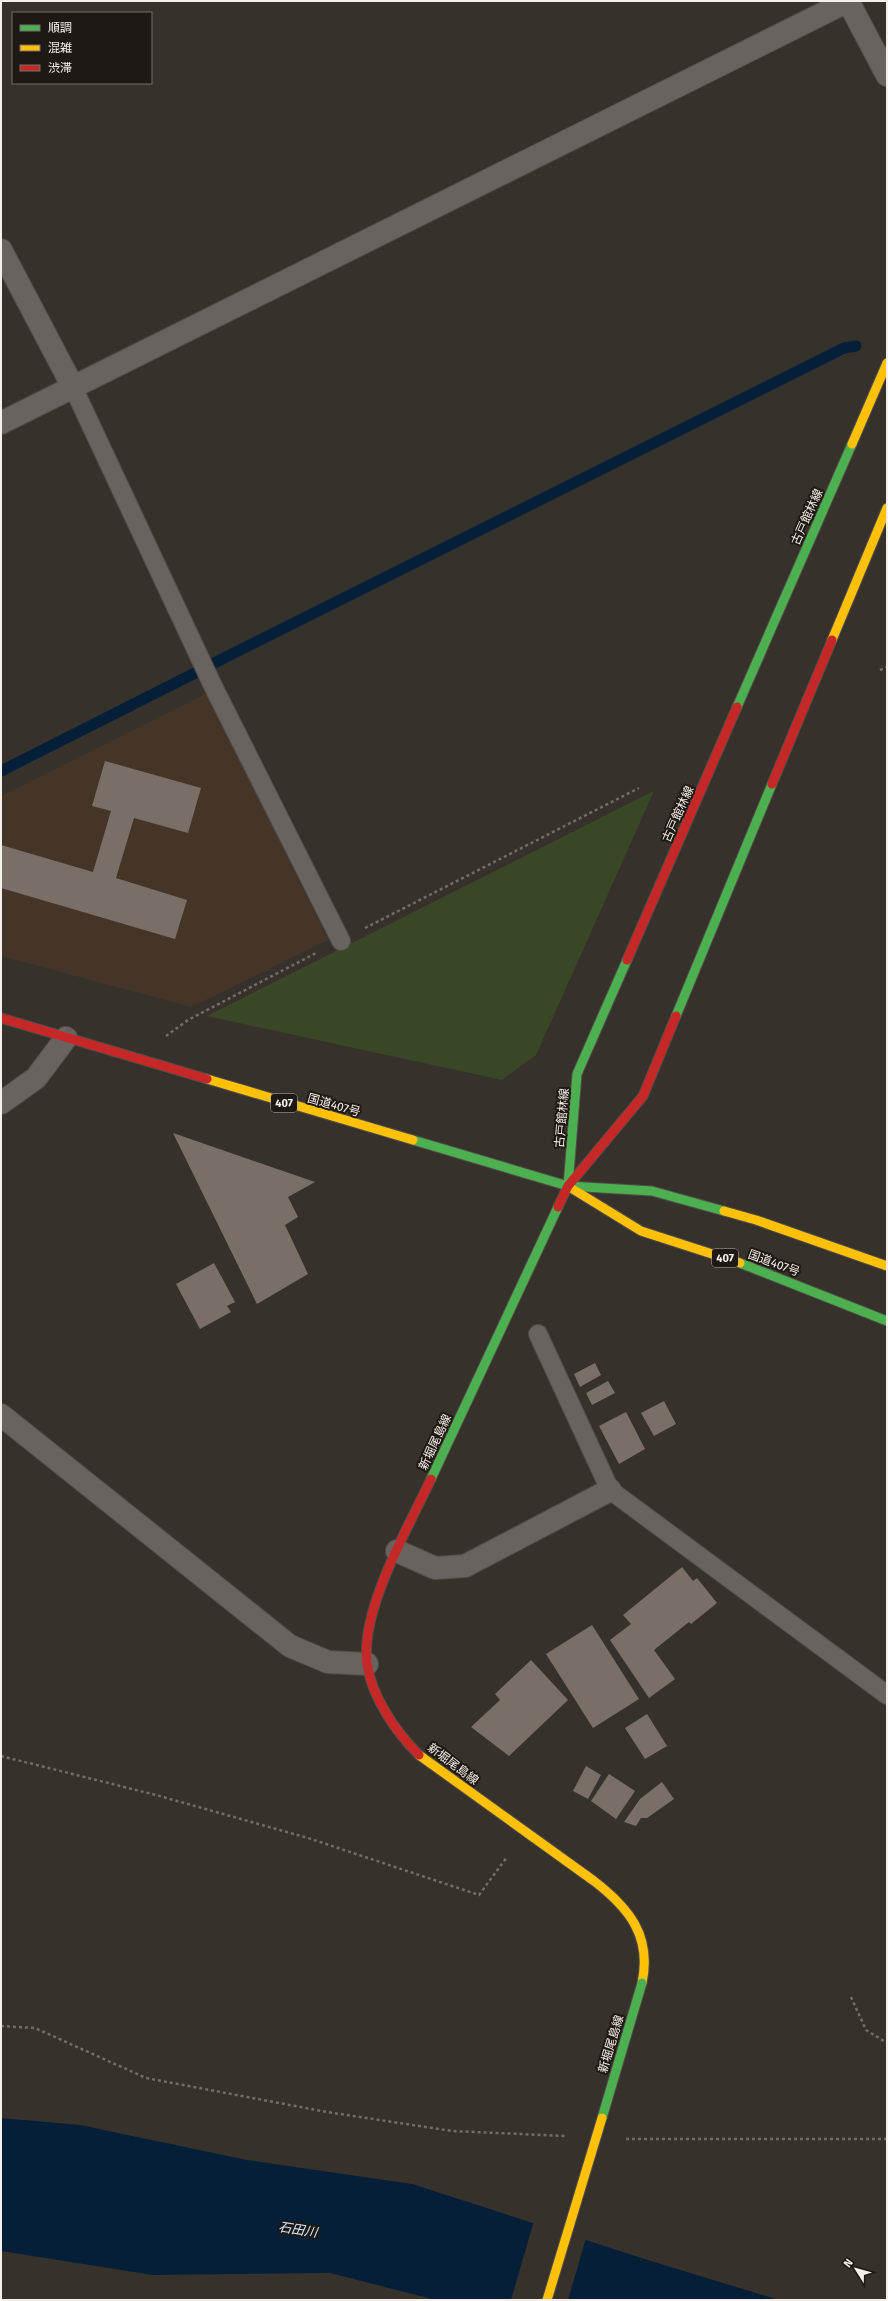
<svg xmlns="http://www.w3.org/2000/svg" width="888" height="2301" font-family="'Fira Sans','Noto Sans JP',sans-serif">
<rect width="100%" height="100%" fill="#37312c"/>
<!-- built -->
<path fill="#453529" d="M207 693 328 940 191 1007 1 956V796Z"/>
<!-- green -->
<path fill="#3a4727" d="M654 791 536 1055 502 1080 207 1016Z"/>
<!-- water -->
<path fill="#051f39" d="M1 2118 80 2125 247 2160 412 2184 651 2261 779 2300H436L330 2273 153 2275 1 2251Z"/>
<!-- pier -->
<path fill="#37312c" d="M534 2221 586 2238 568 2300H511Z"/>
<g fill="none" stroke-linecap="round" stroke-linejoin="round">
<!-- stream -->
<g stroke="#051f39" stroke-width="11">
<path d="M214 663 844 348 856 346"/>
<path d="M1 771 195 673"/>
</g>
</g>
<!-- building -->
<g fill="#7a6f66">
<path d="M105 761 201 788 188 833 134 818 116 878 187 900 175 939 1 888V845L93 872 111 811 92 806Z"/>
<path d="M173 1133 315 1182 288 1197 298 1217 285 1225 308 1274 257 1304Z"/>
<path d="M214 1263 235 1302 227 1306 231 1312 200 1329 176 1284Z"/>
<path d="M595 1363 601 1375 580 1387 574 1374Z"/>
<path d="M608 1381 615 1393 592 1405 586 1393Z"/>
<path d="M664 1401 676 1424 654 1436 641 1413Z"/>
<path d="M626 1412 645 1449 619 1464 599 1426Z"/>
<path d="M682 1567 693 1581 697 1578 717 1603 691 1624 689 1622 654 1650 675 1679 649 1698 610 1640 631 1624 623 1615Z"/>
<path d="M592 1625 639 1699 593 1728 546 1654Z"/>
<path d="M531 1660 568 1700 509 1756 471 1727 500 1700 495 1694Z"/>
<path d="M647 1714 667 1746 645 1759 625 1728Z"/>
<path d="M586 1766 601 1775 588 1799 573 1791Z"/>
<path d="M609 1774 635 1791 616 1819 591 1801Z"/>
<path d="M662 1782 674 1799 647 1818H641L636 1826 624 1822 640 1799Z"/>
</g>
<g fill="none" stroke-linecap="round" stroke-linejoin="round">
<!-- lane casing -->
<g stroke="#514d48" stroke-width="20">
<g id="lane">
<path d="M73 387 213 686 341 941"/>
<path d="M538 1334 610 1490 887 1695"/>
</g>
</g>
<!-- street casing -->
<g stroke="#514d48" stroke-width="24">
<g id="street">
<path d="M848 1 887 75"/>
<path d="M1 250 73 387"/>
<path d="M1 423 848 1"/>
<path d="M1 1103 36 1078 66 1038"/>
<path d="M1 1415 290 1646 328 1662 367 1664"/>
<path d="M397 1551 435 1568 465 1566 610 1490"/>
</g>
</g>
<!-- fast casing -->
<g stroke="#514d48" stroke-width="11">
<g id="fast">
<path d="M737 707 852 444"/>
<path d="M676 1016 772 784"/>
<path d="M413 1140 568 1186 652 1191 724 1211"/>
<path d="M568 1186 577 1074 627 960"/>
<path d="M740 1263 887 1321"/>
<path d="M431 1479 558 1207"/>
</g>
</g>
<!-- slow casing -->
<g stroke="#514d48" stroke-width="11">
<g id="slow">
<path d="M852 444 887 363"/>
<path d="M832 640 887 508"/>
<path d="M207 1079 413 1140"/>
<path d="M571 1188 641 1231 740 1263"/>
<path d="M724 1211 756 1220 887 1266"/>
<path d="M419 1755 594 1881C629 1908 652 1936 642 1983"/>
</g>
</g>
<!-- jam casing -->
<g stroke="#514d48" stroke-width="11">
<g id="jam">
<path d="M772 784 832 640"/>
<path d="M627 960 737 707"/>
<path d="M1 1018 207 1079"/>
<path d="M558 1207 568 1186 643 1096 676 1016"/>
<path d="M419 1755C395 1731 372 1697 367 1664 360 1610 408 1528 431 1479"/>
</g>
</g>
<!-- path -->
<g stroke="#726d6a" stroke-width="2.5" stroke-dasharray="3 3" stroke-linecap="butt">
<path d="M880 670 887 667"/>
<path d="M365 928 639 788"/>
<path d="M166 1036 188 1020 316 953"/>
<path d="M1 1756 156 1795 308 1838 479 1895 507 1857"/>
<path d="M851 1997 866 2030 887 2043"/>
<path d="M1 2026 35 2028 146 2078 327 2112 452 2131 565 2136"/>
<path d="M626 2139H887"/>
</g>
<!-- lane -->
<use href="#lane" stroke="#696360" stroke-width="18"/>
<!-- street -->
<use href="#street" stroke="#696360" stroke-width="22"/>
<!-- fast -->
<use href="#fast" stroke="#4caf50" stroke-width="9"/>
<!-- slow -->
<use href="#slow" stroke="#ffc107" stroke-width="9"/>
<!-- jam -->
<use href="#jam" stroke="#c62828" stroke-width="9"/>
<!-- fast-bridge casing -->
<g stroke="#514d48" stroke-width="11" stroke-linecap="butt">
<path id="fast-bridge" d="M602 2118 642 1983"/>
</g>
<!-- slow-bridge casing -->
<g stroke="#514d48" stroke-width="11" stroke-linecap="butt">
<path id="slow-bridge" d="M547 2300 602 2118"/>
</g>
<!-- fast-bridge -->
<use href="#fast-bridge" stroke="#4caf50" stroke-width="9"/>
<!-- slow-bridge -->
<use href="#slow-bridge" stroke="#ffc107" stroke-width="9"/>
</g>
<g text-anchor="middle" stroke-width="4" stroke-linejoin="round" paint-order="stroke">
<!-- shield labels -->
<g fill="#1f1915" stroke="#b6afa9" stroke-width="1">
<rect x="271" y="1094" width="26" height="18" rx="3"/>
<rect x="712" y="1249" width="26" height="18" rx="3"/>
</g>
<g font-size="11" font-weight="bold" fill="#f7efe9">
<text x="284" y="1107">407</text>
<text x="725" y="1262">407</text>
</g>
<!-- street labels -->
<g font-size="12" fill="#f7efe9" stroke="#1f1915">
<text transform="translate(807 517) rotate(-66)" y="4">古戸館林線</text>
<text transform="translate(678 814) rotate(-66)" y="4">古戸館林線</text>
<text transform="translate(334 1105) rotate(16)" y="4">国道407号</text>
<text transform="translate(562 1118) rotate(-85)" y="4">古戸館林線</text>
<text transform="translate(774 1263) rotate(20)" y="4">国道407号</text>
<text transform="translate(435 1442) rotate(-65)" y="4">新堀尾島線</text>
<text transform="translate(453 1764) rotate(37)" y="4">新堀尾島線</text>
<text transform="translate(611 2044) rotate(-73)" y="4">新堀尾島線</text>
</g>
<!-- water labels -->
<g font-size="13" font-style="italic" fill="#d1e6fd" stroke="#1f1915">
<text transform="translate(298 2229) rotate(9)" y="5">石田川</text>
</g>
</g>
<!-- border -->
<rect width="888" height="2301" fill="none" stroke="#f7efe9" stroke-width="4"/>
<!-- legend -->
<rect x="12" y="12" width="140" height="72" fill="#1f1915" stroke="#756f6a"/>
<rect x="20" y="25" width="20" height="6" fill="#4caf50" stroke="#756f6a"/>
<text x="48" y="32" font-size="12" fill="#f7efe9">順調</text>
<rect x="20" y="45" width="20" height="6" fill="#ffc107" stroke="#756f6a"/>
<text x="48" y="52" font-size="12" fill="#f7efe9">混雑</text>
<rect x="20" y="65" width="20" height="6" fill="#c62828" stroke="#756f6a"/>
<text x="48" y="72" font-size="12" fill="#f7efe9">渋滞</text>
<!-- north arrow -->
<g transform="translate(856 2269) rotate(307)" stroke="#1f1915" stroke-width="3" paint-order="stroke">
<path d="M0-3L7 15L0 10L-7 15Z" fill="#f7efe9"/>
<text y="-6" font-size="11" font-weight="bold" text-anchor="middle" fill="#f7efe9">N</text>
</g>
</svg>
